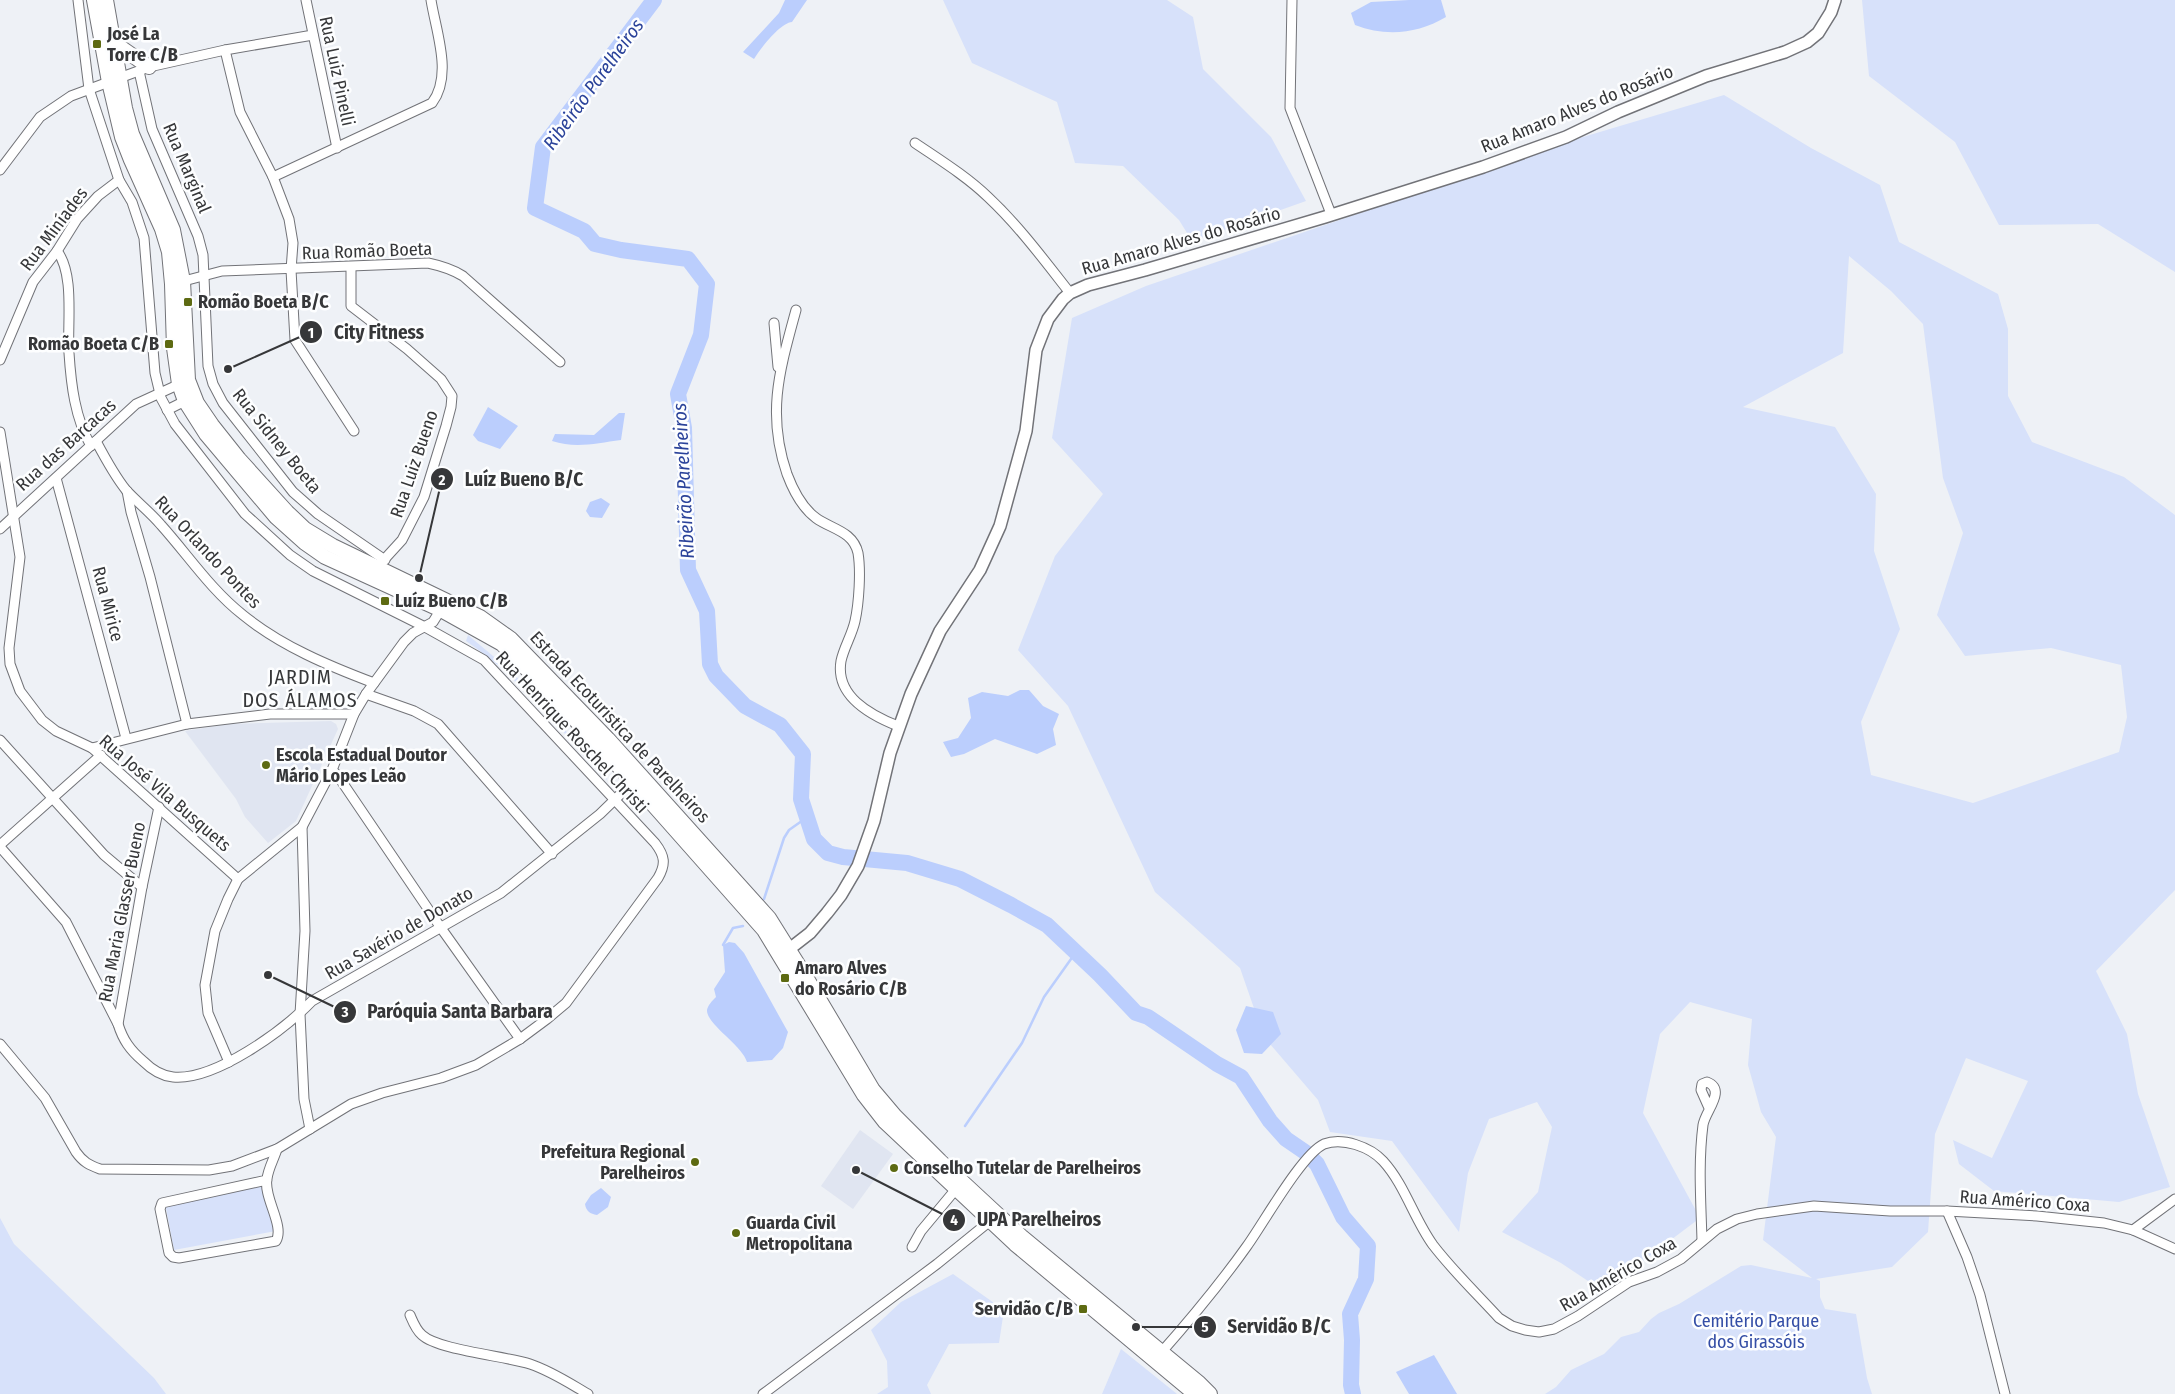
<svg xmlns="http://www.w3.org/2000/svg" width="2175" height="1394" font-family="'Fira Sans Condensed',sans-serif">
<rect width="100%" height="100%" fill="#eef1f6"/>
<!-- built -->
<g fill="#e0e5f1">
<path d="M331 721 336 724 338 729 296 821 268 843 245 817 236 799 185 731 229 724Z"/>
<path d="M860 1130 893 1154 853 1209 821 1186Z"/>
</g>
<!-- green -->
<g fill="#d7e1fa" fill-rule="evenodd">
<path d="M943 0H1167L1193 17 1203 69 1271 137 1306 201 1192 241 1179 220 1123 166 1075 163 1057 102 972 63Z"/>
<path d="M1862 0H2175V272L2098 224 1999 225 1955 142 1869 76Z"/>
<path d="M1724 95 1811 148 1880 185 1899 242 1998 294 2008 329V396L2032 442 2124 477 2175 515V890L2096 971 2127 1034 2138 1094 2170 1187 2119 1202 1994 1191 1959 1164 1953 1140 1992 1158 2028 1081 1966 1058 1935 1134 1928 1232 1892 1267 1816 1279 1820 1281V1297L1825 1309 1856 1314 1867 1378 1872 1394H1545L1556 1387 1571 1370 1604 1354 1621 1337 1639 1332 1651 1319 1659 1313 1679 1304 1741 1266 1751 1265 1812 1278 1763 1240 1776 1137 1761 1112 1748 1065 1752 1019 1690 1002 1660 1034 1643 1113 1700 1218 1603 1291 1561 1263 1502 1232 1538 1192 1552 1127 1537 1102 1489 1119 1468 1173 1459 1232 1392 1141 1330 1132 1318 1100 1264 1037 1240 968 1155 892 1068 706 1018 650 1055 556 1103 494 1052 438 1072 318 1146 286 1583 137ZM1849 256 1891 291 1923 324 1943 478 1963 533 1937 615 1965 656 2051 648 2121 665 2127 717 2119 752 1973 803 1871 775 1861 722 1900 629 1874 551 1876 494 1835 427 1743 407 1843 353Z"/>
<path d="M468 635 512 672 607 776V780C562 732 521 678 466 641Z"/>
<path d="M263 1184 276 1231 174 1250 165 1203Z"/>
<path d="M0 1218 14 1244 154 1378 166 1394H0Z"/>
<path d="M953 1274 1004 1310 999 1343 949 1344 927 1385 931 1394H877L888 1387 887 1361 871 1330 901 1302Z"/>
<path d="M1121 1349 1177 1394H1102Z"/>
</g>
<!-- water -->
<g fill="#bbcefd">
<path d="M785 0H807L792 22C780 23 760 49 754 59L743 52 779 13Z"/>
<path d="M1409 0H1441L1446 17C1417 34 1386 37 1355 25L1351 13 1371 2Z"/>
<path d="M488 407 518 426 500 449 478 441 473 435Z"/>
<path d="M619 413H625L621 440C597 443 576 449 552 441L555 434 594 435Z"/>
<path d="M601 498 610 504 602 518 590 517 586 511 590 502Z"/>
<path d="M1020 690H1029L1043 706 1059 714 1053 729 1056 745 1037 754 995 739 964 754 951 757 943 742 958 738 971 718 968 698 982 692 1008 696Z"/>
<path d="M729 942 735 943 744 953 788 1032 783 1048 772 1060 747 1062C742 1045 706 1024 707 1010 708 1005 712 1001 716 997L714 989 725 972 723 945Z"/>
<path d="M1246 1006 1273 1012 1281 1034 1262 1054 1244 1053 1236 1030Z"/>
<path d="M601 1188 611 1197 608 1207 597 1215C590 1214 586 1211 585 1204L591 1195Z"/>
<path d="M1434 1355 1457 1394H1409L1396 1372Z"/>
</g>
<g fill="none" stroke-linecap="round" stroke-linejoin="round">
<!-- stream -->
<g stroke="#bbcefd" stroke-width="2.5">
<path d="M764 899 784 838 789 830 806 818"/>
<path d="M723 945 733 928 743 926"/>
<path d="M965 1126 1022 1043 1044 997 1076 952"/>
</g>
<!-- river -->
<path stroke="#bbcefd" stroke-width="16" d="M654 0 543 147 535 208 584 231 595 244 621 250 688 259 707 284 701 335 678 394 684 428 688 570 707 611 710 664 716 676 745 706 780 725 803 754 801 799 814 839 828 853 843 857 907 863 960 879 1011 905 1047 925 1100 975 1136 1013 1148 1017 1217 1064 1241 1077 1270 1121 1286 1139 1305 1152 1317 1164 1343 1217 1368 1246 1366 1279 1350 1314 1352 1340 1351 1385 1353 1394"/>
<!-- minor casing -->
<g stroke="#727378" stroke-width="11">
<g id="minor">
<path d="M306 0 337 148"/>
<path d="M1292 0 1290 108 1331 214"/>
<path d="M225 50 240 112 273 177 289 219 293 243 291 270 295 340 354 431"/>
<path d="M139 71 152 129 198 236 203 255 208 366 213 384 223 403 293 492 318 514 385 560"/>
<path d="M915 143C940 160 966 176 988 197 1019 226 1044 260 1070 293"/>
<path d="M0 170 40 117 71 96 149 67 225 50 313 35"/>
<path d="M273 177 432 103C453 75 436 32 431 0"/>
<path d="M57 251C75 274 67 324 69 353 71 384 75 419 91 446"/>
<path d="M351 267V306L407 349 441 379 452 396 451 407 446 426 424 497 402 540 381 563"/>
<path d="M180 282 222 271 428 263C442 266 452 269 463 276L560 362"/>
<path d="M796 310C780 369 766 413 787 474 793 490 801 507 816 518 831 529 853 531 858 553 861 571 859 603 855 621 852 635 844 647 841 661 835 696 870 715 898 726"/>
<path d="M774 323 778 367"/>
<path d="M0 360 33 282 57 251 77 219 98 196 119 180"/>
<path d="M167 410 189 399"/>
<path d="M0 432 20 557 9 648 10 664 20 691 42 720 56 731 92 748 238 879"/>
<path d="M96 441C105 458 114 475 126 490 137 502 150 512 161 525 188 555 211 590 243 615 281 646 329 666 374 683"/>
<path d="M56 478 126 738"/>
<path d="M127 491 131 512 150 577 187 724"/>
<path d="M0 529 136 404 184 382"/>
<path d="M366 694 414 711 438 724 552 854"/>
<path d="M0 740 104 855 142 887"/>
<path d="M92 748 187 724 270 714H354"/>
<path d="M332 770 338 776 441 928 520 1039"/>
<path d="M302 827 305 931 300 1014 304 1099 310 1129"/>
<path d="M0 845 101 755"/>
<path d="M0 847 66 922 118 1024C123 1040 130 1050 143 1061 151 1069 162 1076 173 1077 215 1081 284 1030 312 1001L501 893 600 814 637 778"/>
<path d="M118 1024 142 887 159 807"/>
<path d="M0 1044 45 1098 76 1152C83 1162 89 1165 100 1169L209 1170 232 1166 277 1149 351 1104 382 1093 441 1078 476 1065 520 1039 547 1019 566 1003 658 878C666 864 665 856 655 843L484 660 425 627 313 571 290 555 245 514 175 424 161 398 155 373 144 238 132 202 119 180 89 89 78 0"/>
<path d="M229 1062 208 1013 205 985 215 931 228 899 238 879 302 827 332 770 354 714 366 694 404 642 413 633 433 622 443 606"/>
<path d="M267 1180 162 1203 160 1209 169 1253 173 1257 179 1258 276 1241C285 1226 263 1197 267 1179 268 1169 274 1159 277 1149"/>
<path d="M1947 1211 1967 1257 1980 1295 2005 1394"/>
<path d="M2133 1230 2175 1199"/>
<path d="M1702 1241C1701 1202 1698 1164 1703 1125 1705 1111 1727 1090 1707 1082L1702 1084 1701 1090 1709 1108"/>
<path d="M912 1247 921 1231 956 1189"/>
<path d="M410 1315C413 1322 416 1330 422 1335 438 1350 505 1356 530 1364 551 1371 569 1383 588 1394"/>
<path d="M1159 1355C1190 1320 1220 1284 1247 1246 1263 1224 1302 1154 1324 1144 1343 1137 1370 1147 1383 1161 1405 1185 1414 1219 1433 1245 1453 1271 1477 1294 1499 1318L1512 1326 1525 1330 1539 1332 1554 1329 1578 1316 1629 1282 1657 1272 1681 1259 1717 1229 1737 1219 1757 1214 1814 1206 1890 1211H1947L2037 1216 2104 1223 2133 1230 2175 1249"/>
<path d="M763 1394 937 1264 990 1221"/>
</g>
</g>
<!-- tertiary casing -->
<g stroke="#727378" stroke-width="14">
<path id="tertiary" d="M783 954 810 933 827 913 841 895 858 866 874 821 890 753 911 694 940 631 980 570 1000 526 1026 431 1036 350 1048 319 1063 299 1070 293 1088 285 1145 270 1325 217 1483 167 1566 137 1618 112 1706 76 1785 52 1807 42 1818 33 1831 12 1835 0"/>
</g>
<!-- primary casing -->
<g stroke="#727378" stroke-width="16">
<g id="primary">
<path d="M94 0 109 82 122 137 131 160 162 229 169 252 172 284 174 348 179 384 185 401 206 434 276 517 305 543 325 557 441 610 502 644 554 697 633 782 764 930 864 1095 885 1122 1015 1244 1195 1394"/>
<path d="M106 0 125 108 132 134 173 230 183 281 188 380 197 403 212 425 239 459 287 512 305 529 333 546 480 617 511 639 608 739 769 918 809 982 873 1090 895 1116 940 1161 1022 1237 1199 1383 1210 1394"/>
<path d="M113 42 149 67"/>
</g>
</g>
<!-- minor -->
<use href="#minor" stroke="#fff" stroke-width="9"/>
<!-- tertiary -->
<use href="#tertiary" stroke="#fff" stroke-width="11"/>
<!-- primary -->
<use href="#primary" stroke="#fff" stroke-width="14"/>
</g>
<!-- markers -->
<g fill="#5d6a12" stroke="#fdfeff" stroke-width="2">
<rect x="92" y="39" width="10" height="10" rx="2.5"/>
<rect x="183" y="297" width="10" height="10" rx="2.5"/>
<rect x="164" y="339" width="10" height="10" rx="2.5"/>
<rect x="380" y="596" width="10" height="10" rx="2.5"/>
<circle cx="266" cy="765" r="5"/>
<rect x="780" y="973" width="10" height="10" rx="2.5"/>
<circle cx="695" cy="1162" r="5"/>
<circle cx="894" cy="1168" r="5"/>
<circle cx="736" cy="1233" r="5"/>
<rect x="1078" y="1304" width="10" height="10" rx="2.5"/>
</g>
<g text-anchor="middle" stroke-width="5" stroke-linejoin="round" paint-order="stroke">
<!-- poi labels -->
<g font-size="18" font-weight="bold" fill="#363739" stroke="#fdfeff" text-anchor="start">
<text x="107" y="40">José La<tspan x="107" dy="21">Torre C/B</tspan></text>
<text x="198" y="308">Romão Boeta B/C</text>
<text x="159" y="350" text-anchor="end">Romão Boeta C/B</text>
<text x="395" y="607">Luíz Bueno C/B</text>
<text x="276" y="761">Escola Estadual Doutor<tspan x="276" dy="21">Mário Lopes Leão</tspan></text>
<text x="795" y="974">Amaro Alves<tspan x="795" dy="21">do Rosário C/B</tspan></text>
<text x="685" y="1158" text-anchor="end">Prefeitura Regional<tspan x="685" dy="21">Parelheiros</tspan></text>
<text x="904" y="1174">Conselho Tutelar de Parelheiros</text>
<text x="746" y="1229">Guarda Civil<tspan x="746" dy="21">Metropolitana</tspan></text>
<text x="1073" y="1315" text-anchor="end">Servidão C/B</text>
</g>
<!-- street labels -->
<g font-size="18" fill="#363739" stroke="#fdfeff">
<text transform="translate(337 71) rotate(78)" y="6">Rua Luiz Pinelli</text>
<text transform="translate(1577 109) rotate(-22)" y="6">Rua Amaro Alves do Rosário</text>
<text transform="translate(187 168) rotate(67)" y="6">Rua Marginal</text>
<text transform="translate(54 229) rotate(-53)" y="6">Rua Miníades</text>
<text transform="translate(1181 241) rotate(-16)" y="6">Rua Amaro Alves do Rosário</text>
<text transform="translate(367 251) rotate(-2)" y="6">Rua Romão Boeta</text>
<text transform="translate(277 441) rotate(51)" y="6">Rua Sidney Boeta</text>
<text transform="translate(66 445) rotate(-42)" y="6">Rua das Barcacas</text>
<text transform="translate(414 464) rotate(-71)" y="6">Rua Luiz Bueno</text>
<text transform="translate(208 552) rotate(47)" y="6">Rua Orlando Pontes</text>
<text transform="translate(108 604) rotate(75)" y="6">Rua Mirice</text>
<text transform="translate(620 727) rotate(47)" y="6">Estrada Ecoturistica de Parelheiros</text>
<text transform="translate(572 732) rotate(47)" y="6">Rua Henrique Roschel Christi</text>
<text transform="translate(165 793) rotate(41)" y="6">Rua José Vila Busquets</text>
<text transform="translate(122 912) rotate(-79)" y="6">Rua Maria Glasser Bueno</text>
<text transform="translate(399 933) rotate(-30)" y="6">Rua Savério de Donato</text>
<text transform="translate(2025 1201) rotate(4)" y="6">Rua Américo Coxa</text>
<text transform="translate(1618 1274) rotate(-30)" y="6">Rua Américo Coxa</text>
</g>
<!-- park labels -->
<g font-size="18" fill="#344ea6" stroke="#fdfeff">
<text x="1756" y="1327">Cemitério Parque<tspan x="1756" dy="21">dos Girassóis</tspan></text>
</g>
<!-- water labels -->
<g font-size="19" font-style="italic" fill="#2b439a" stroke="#fdfeff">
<text transform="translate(593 84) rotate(-54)" y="7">Ribeirão Parelheiros</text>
<text transform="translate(683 481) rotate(-93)" y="7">Ribeirão Parelheiros</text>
</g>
<!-- quarter labels -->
<g font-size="20" letter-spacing="1" fill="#363739" stroke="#fdfeff">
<text x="300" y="684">JARDIM<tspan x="300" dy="23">DOS ÁLAMOS</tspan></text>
</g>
</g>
<!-- callouts -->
<path fill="none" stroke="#363739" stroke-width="2" d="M228 369L311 332M419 578L442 479M268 975L345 1012M856 1170L954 1220M1136 1327L1205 1327"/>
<g fill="#363739" stroke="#fdfeff" stroke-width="2">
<circle cx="228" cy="369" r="5"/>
<circle cx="419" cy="578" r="5"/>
<circle cx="268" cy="975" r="5"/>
<circle cx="856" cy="1170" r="5"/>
<circle cx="1136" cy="1327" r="5"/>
<circle cx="311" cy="332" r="12"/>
<circle cx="442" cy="479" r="12"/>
<circle cx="345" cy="1012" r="12"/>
<circle cx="954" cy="1220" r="12"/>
<circle cx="1205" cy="1327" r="12"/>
</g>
<g font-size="15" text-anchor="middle" font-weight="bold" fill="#fff">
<text x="311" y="338">1</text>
<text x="442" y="485">2</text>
<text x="345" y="1017">3</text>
<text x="954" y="1225">4</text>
<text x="1205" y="1332">5</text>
</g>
<g font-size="19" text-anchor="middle" font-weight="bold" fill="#363739" stroke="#fdfeff" stroke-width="5" stroke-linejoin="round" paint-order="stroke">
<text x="379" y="339">City Fitness</text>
<text x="524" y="486">Luíz Bueno B/C</text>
<text x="460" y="1018">Paróquia Santa Barbara</text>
<text x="1039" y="1226">UPA Parelheiros</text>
<text x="1279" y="1333">Servidão B/C</text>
</g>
</svg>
